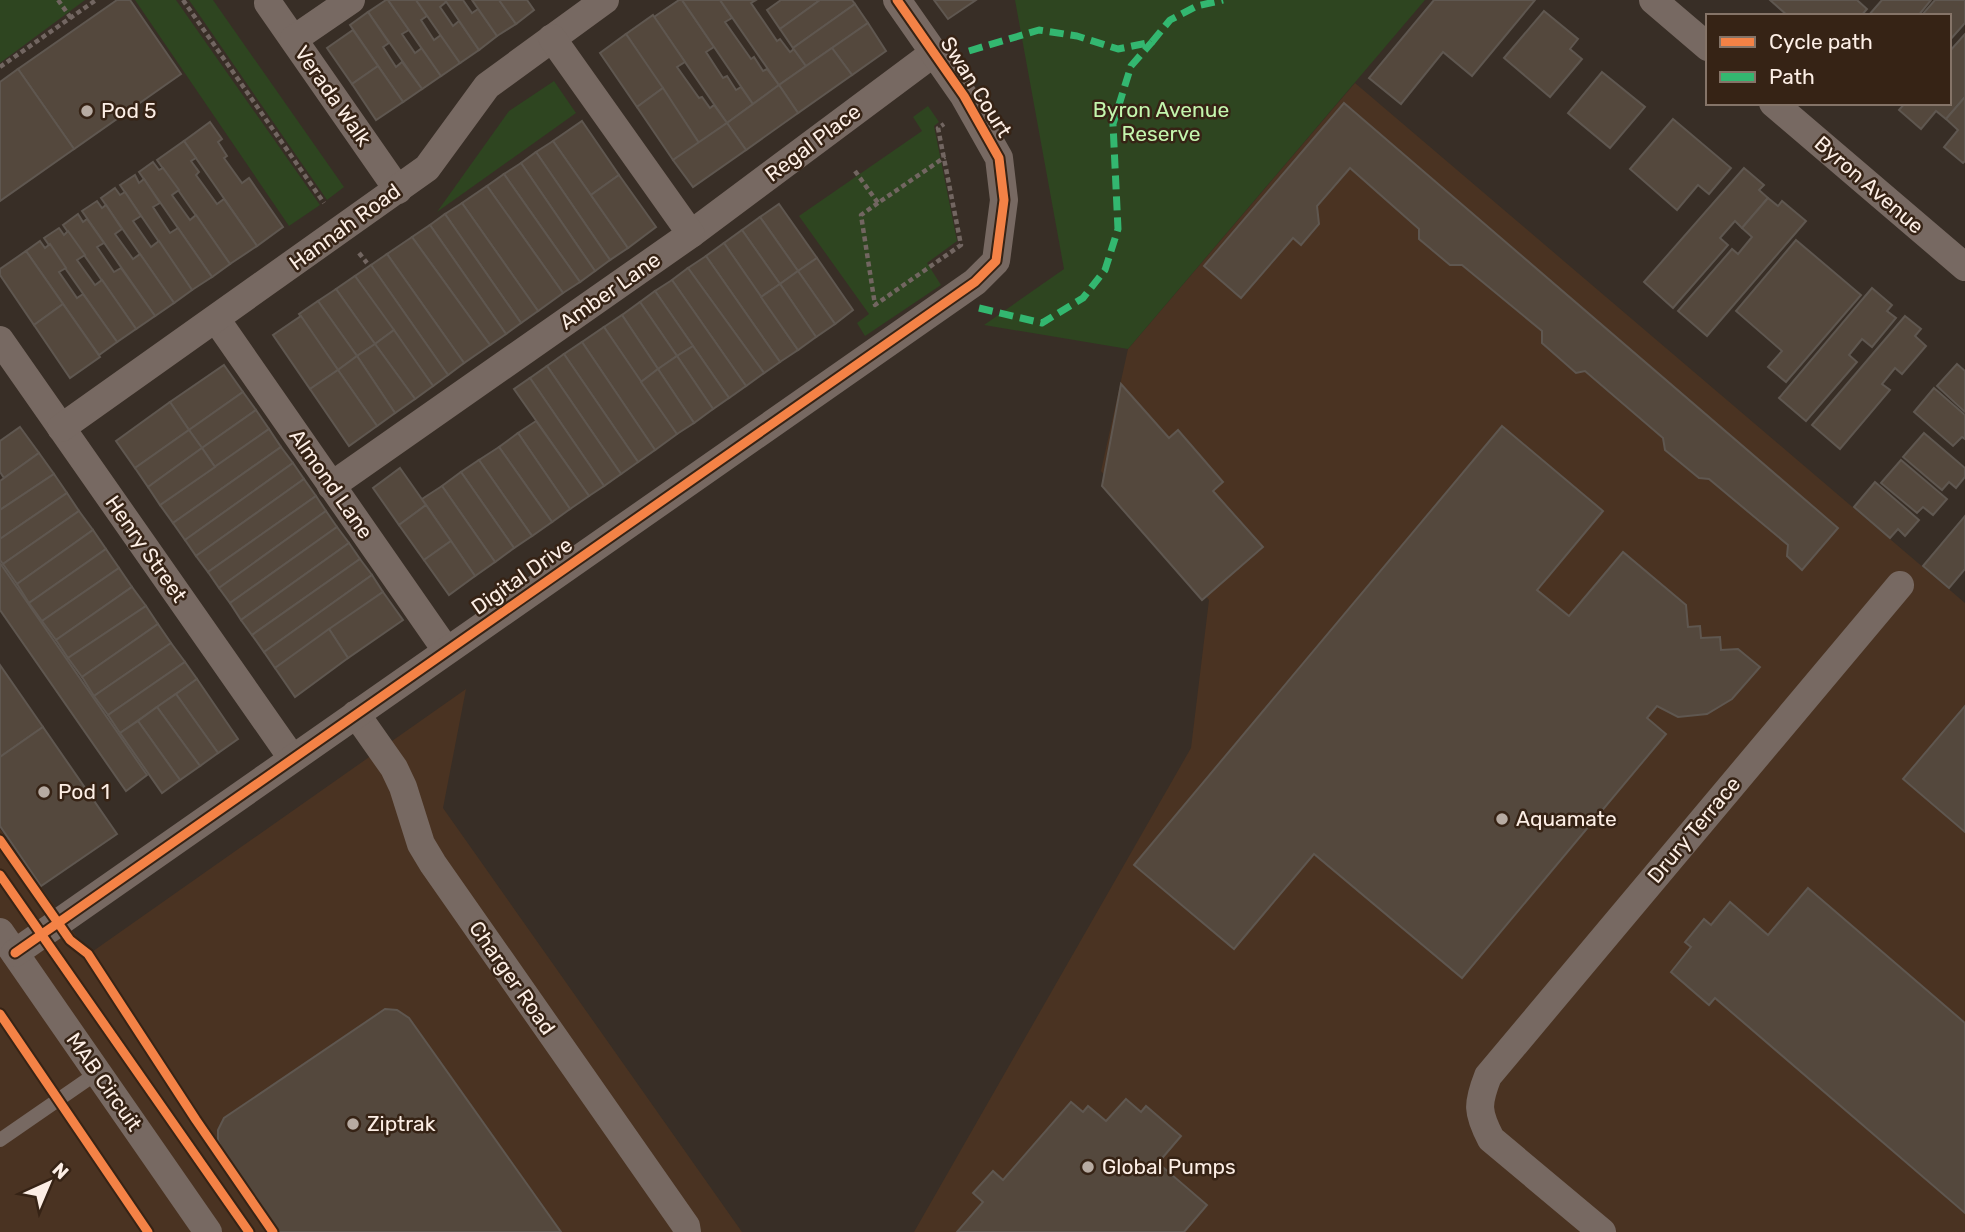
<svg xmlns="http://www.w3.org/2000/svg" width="1965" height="1232" font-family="Rubik,sans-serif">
<rect width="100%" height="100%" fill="#382e26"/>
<!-- built -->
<g fill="#4a3322">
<path d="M1355 83 1965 603V1232H914L1191 748 1209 600 1101 471 1128 349Z"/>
<path d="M466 689 443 808 742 1232H0V829L89 954Z"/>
</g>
<!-- green -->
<g fill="#2e4520">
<path d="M0 0H85L0 63Z"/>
<path d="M135 0H176L320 205 289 226Z"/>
<path d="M189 0H213L344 187 327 200Z"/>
<path d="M1015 0H1425L1128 349 984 325 1064 269Z"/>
<path d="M554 81 576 113 437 212 509 111Z"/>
<path d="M928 106 939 122 934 126 957 241 927 263 941 285 865 336 857 323 869 314 799 216 922 131 913 117Z"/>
</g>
<!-- building -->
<g fill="#54483d" stroke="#5f5750" stroke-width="2">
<path d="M117 0H130L181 74 74 149 18 69Z"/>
<path d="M386 0H388L409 30 402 34 415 53 422 48 441 76 422 89 368 12Z"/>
<path d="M388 0H416L427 16 421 20 434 40 441 35 460 63 441 76Z"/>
<path d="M416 0H445L446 2 440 7 453 26 459 21 479 50 460 63Z"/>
<path d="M445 0H463L472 13 478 9 497 36 479 50Z"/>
<path d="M472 0H499L516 24 497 36Z"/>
<path d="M499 0H527L534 10 516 24Z"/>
<path d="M679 0H682L714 47 706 52 723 78 727 76 736 90 741 87 753 104 727 123 654 17Z"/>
<path d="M682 0H720L732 18 725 22 751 59 754 57 763 71 767 69 779 85 753 104Z"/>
<path d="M720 0H756L751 3 777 41 780 39 790 52 794 49 806 66 779 85Z"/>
<path d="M781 0H820L780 29 767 10Z"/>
<path d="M820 0H852L855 4 793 48 780 29Z"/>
<path d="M934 0H976L948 19Z"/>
<path d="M1434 0H1535L1472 76 1443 52 1401 104 1369 78Z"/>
<path d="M1770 0H1857L1867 9 1861 16H1812L1810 14 1808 16H1788Z"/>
<path d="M1882 0H1931L1918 16H1868Z"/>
<path d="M1935 0H1965V23L1949 41V16H1921Z"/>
<path d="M855 4 868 23 806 66 793 48Z"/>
<path d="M1544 11 1578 39 1570 49 1582 59 1550 97 1504 58Z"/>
<path d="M368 12 389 43 383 47 396 67 402 62 422 89 403 102 350 25Z"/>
<path d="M653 15 685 62 677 67 699 98 702 97 710 108 714 105 727 123 699 143 626 34Z"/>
<path d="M868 23 886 51 852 75 832 48Z"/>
<path d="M353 30 378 66 352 84 327 48Z"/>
<path d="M626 34 663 88 637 107 600 53Z"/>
<path d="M1965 34V97L1946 119 1936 111 1921 129 1899 110 1905 103H1949V52Z"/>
<path d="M832 48 852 75 798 113 779 85Z"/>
<path d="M378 66 403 102 376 120 352 84Z"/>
<path d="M18 69 74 149 0 201V82Z"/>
<path d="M1602 72 1645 107 1610 148 1568 113Z"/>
<path d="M779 85 798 113 746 150 727 123Z"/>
<path d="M663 88 699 143 673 160 637 107Z"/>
<path d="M1965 97V161L1963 163 1944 147 1958 130 1946 119Z"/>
<path d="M1344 103 1838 528 1802 570 1787 556 1788 545 1709 479 1699 478 1665 450 1663 438 1585 371 1576 373 1542 343V331L1462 265H1450L1419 239V229L1350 168 1317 206 1319 224 1301 245 1293 238 1241 298 1204 266Z"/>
<path d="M1673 119 1731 168 1709 194 1698 185 1677 210 1630 169Z"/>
<path d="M582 121 619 175 591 195 553 141Z"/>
<path d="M210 122 222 139 218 142 227 156 224 158 242 183 249 178 283 227 257 246 184 141Z"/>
<path d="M727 123 746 150 693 187 673 160Z"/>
<path d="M184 141 196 158 191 161 199 172 196 175 217 204 224 199 257 246 230 264 157 160Z"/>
<path d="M553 141 628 248 610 260 536 152Z"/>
<path d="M536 152 610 260 595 271 521 163Z"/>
<path d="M153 162 159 170 163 168 179 190 172 195 190 220 196 215 230 264 212 277 139 172Z"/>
<path d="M521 163 595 271 580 282 504 174Z"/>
<path d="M1744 168 1764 185 1759 190 1768 198 1742 228 1735 221 1720 238 1728 245 1673 308 1644 282Z"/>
<path d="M504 174 580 282 563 293 487 186Z"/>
<path d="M135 175 139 183 144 179 160 203 153 207 170 233 178 228 212 277 192 290 120 185Z"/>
<path d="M619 175 656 227 628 248 591 195Z"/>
<path d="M487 186 563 293 538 311 462 203Z"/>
<path d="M115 188 120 195 125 192 141 216 133 221 151 247 159 241 192 290 174 303 101 198Z"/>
<path d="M1768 198 1778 206 1782 201 1806 221 1707 336 1678 311 1732 249 1738 254 1752 237 1742 228Z"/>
<path d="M97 201 102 208 106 205 122 229 115 234 133 259 140 254 174 303 155 316 82 211Z"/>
<path d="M462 203 538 311 521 323 445 214Z"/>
<path d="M779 204 817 258 798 271 760 217Z"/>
<path d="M78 214 83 222 87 219 104 243 97 247 114 272 121 268 155 316 136 329 63 225Z"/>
<path d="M445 214 521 323 506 334 430 225Z"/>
<path d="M760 217 798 271 780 284 742 230Z"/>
<path d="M430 225 506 334 490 345 412 237Z"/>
<path d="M59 228 64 235 68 231 85 255 77 260 95 285 102 280 136 329 117 342 44 238Z"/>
<path d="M742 230 780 284 761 297 724 243Z"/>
<path d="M412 237 490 345 464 363 387 254Z"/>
<path d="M1796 240 1861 295 1786 382 1768 367 1782 351 1736 311Z"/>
<path d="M40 241 45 248 50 244 66 268 59 272 77 298 83 294 117 342 99 355 26 251Z"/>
<path d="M724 243 798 350 780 362 706 256Z"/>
<path d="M26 251 63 304 34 325 0 275V269Z"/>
<path d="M387 254 464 363 448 375 371 265Z"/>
<path d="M706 256 780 362 764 373 688 268Z"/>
<path d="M817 258 853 310 835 324 798 271Z"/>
<path d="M371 265 448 375 433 386 355 276Z"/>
<path d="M688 268 764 373 746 386 672 280Z"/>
<path d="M798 271 835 324 816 337 780 284Z"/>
<path d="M355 276 394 330 375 344 336 289Z"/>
<path d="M672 280 746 386 729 398 655 291Z"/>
<path d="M780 284 816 337 798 350 761 297Z"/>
<path d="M1872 288 1892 305 1887 311 1896 318 1872 347 1862 339 1849 355 1857 362 1806 421 1779 398Z"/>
<path d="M336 289 375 344 357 356 318 301Z"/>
<path d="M655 291 693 346 677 356 640 302Z"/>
<path d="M318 301 357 356 338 370 299 314Z"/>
<path d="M640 302 677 356 658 369 622 315Z"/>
<path d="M63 304 100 357 70 378 34 325Z"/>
<path d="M622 315 658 369 641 382 604 327Z"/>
<path d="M301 316 338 370 310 389 273 335Z"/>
<path d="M1905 316 1921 329 1915 336 1926 346 1902 374 1895 368 1882 384 1890 390 1840 449 1812 425Z"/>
<path d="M604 327 677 434 655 450 582 342Z"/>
<path d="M394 330 433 386 415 399 375 344Z"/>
<path d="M582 342 655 450 638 462 564 354Z"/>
<path d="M375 344 415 399 395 413 357 356Z"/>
<path d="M693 346 729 398 713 409 677 356Z"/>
<path d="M564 354 638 462 621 474 547 366Z"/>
<path d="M357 356 395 413 377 426 338 370Z"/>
<path d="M677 356 713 409 694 423 658 369Z"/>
<path d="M1957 364 1965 371V412L1937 386Z"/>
<path d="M224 365 243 392 189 430 170 402Z"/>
<path d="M547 366 621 474 604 486 530 378Z"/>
<path d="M658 369 694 423 677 434 641 382Z"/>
<path d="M338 370 377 426 349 446 310 389Z"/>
<path d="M530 378 604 486 589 496 514 389Z"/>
<path d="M1121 384 1169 438 1178 430 1223 482 1213 491 1263 547 1202 600 1102 486Z"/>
<path d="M1934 388 1965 415V439L1962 437 1953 446 1914 412Z"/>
<path d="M243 392 256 410 202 448 189 430Z"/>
<path d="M170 402 189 430 135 468 116 441Z"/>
<path d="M256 410 269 429 215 467 202 448Z"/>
<path d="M536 421 589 496 570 509 518 433Z"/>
<path d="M1502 426 1603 511 1537 590 1569 616 1623 552 1686 605 1688 627 1700 626 1701 638 1720 637 1721 650 1738 649 1760 667 1732 699 1707 714 1678 717 1657 706 1647 718 1666 734 1462 978 1314 854 1234 949 1134 865Z"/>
<path d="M20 427 39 453 4 478 0 472V441Z"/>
<path d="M269 429 281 447 173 523 160 505Z"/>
<path d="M189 430 202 448 148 487 135 468Z"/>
<path d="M518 433 570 509 552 522 499 447Z"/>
<path d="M1924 433 1965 468V477L1956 488 1949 482 1942 490 1903 457Z"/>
<path d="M281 447 293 463 185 540 173 523Z"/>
<path d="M499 447 552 522 532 536 479 460Z"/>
<path d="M202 448 215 467 160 505 148 487Z"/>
<path d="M39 453 54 474 0 510V481Z"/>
<path d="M479 460 532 536 514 548 461 472Z"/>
<path d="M1901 460 1947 499 1933 515 1923 507 1917 513 1881 483Z"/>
<path d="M293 463 304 479 196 556 185 540Z"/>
<path d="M400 468 426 505 399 525 373 488Z"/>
<path d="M461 472 514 548 495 562 442 486Z"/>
<path d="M54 474 67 493 0 539V510Z"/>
<path d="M304 479 316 496 208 572 196 556Z"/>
<path d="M1875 482 1919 520 1905 536 1898 529 1890 538 1854 507Z"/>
<path d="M442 486 495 562 475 576 422 499Z"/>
<path d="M67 493 79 511 3 564 0 560V539Z"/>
<path d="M316 496 326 511 219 588 208 572Z"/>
<path d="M426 505 451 541 424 560 399 525Z"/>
<path d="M79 511 93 530 17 584 3 564Z"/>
<path d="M326 511 337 527 230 603 219 588Z"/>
<path d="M1965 516V569L1949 588 1923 566Z"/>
<path d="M337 527 349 543 241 620 230 603Z"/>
<path d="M93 530 106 549 29 603 17 584Z"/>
<path d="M451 541 475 576 449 595 424 560Z"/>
<path d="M349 543 360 559 252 635 241 620Z"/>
<path d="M106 549 119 568 42 621 29 603Z"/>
<path d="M360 559 372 575 264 652 252 635Z"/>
<path d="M0 563 147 775 126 791 0 610Z"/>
<path d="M119 568 132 587 56 640 42 621Z"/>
<path d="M372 575 383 592 275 668 264 652Z"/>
<path d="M132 587 146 606 68 658 56 640Z"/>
<path d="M383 592 403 620 348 658 329 629Z"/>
<path d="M146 606 158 624 82 677 68 658Z"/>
<path d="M158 624 171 643 94 696 82 677Z"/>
<path d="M329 629 348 658 295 697 275 668Z"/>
<path d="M171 643 185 662 108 715 94 696Z"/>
<path d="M185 662 197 679 120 733 108 715Z"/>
<path d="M0 665 43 727 0 757Z"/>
<path d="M197 679 238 739 218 753 176 694Z"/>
<path d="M176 694 218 753 200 766 157 707Z"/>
<path d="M1965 706V832L1903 779Z"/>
<path d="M157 707 200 766 180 780 138 721Z"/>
<path d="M138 721 180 780 162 793 120 733Z"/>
<path d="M43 727 117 834 41 886 0 826V757Z"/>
<path d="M1808 888 1965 1023V1213L1715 998 1709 1005 1671 972 1691 947 1685 942 1704 919 1711 925 1730 902 1768 935Z"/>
<path d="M385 1009 397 1010 409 1018 561 1232H279L222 1150 218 1140V1130L224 1118Z"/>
<path d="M1126 1099 1141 1112 1146 1106 1181 1136 1158 1163 1207 1205 1184 1232H957L983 1202 973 1193 993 1171 1003 1180 1071 1102 1083 1112 1088 1106 1106 1121Z"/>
</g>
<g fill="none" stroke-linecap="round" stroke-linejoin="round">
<!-- path -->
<g stroke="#726661" stroke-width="4.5" stroke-dasharray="5 3.5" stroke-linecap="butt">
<path d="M58 0 71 18"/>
<path d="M183 0 324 203"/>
<path d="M0 67 96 0"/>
<path d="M855 171 878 203 945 157"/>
<path d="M878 203 861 215 875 305 961 245 938 128 944 124"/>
<path d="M359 253 367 263"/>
</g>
<!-- service -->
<path stroke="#776962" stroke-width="14" d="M0 1140 97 1073"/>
<!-- minor -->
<g stroke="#776962" stroke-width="28">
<path d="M1653 0 1708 47"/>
<path d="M268 3 398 190"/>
<path d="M294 39 351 0"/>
<path d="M1773 103 1965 267"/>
<path d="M691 234 935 52"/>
<path d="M216 319 446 650"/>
<path d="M0 340 292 758"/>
<path d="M61 428 427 168 487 86 605 0"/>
<path d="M331 486 691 234 552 38"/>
<path d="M356 714 394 768 403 787 421 844 433 864 686 1226 687 1232"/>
<path d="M0 932 208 1232"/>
<path d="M15 953 975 282 996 261 1004 200 999 158 964 96 897 0"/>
<path d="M1602 1232 1491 1139C1477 1112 1477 1104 1488 1076L1900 585"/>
</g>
<!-- quiet -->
<g stroke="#33b770" stroke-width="7" stroke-dasharray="14 7" stroke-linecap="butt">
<path d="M969 51 1039 30 1077 36 1118 49 1152 42 1170 20 1197 6 1223 0"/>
<path d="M979 308 1042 323 1083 298 1105 270 1118 229 1113 124 1131 66 1152 42"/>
</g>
<!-- cycleway casing -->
<g stroke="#362315" stroke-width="13">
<g id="cycleway">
<path d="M0 840 70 940 88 954 196 1120 273 1232"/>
<path d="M0 875 249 1232"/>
<path d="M15 953 975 282 996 261 1004 200 999 158 964 96 897 0"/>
<path d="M0 1014 148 1232"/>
</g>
</g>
<!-- cycleway -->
<use href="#cycleway" stroke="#f48246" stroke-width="9"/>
</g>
<!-- markers -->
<g fill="#b7aba2" stroke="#362315" stroke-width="2.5">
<circle cx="87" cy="111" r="7"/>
<circle cx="44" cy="792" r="7"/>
<circle cx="1502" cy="819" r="7"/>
<circle cx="353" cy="1124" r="7"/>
<circle cx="1088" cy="1167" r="7"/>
</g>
<g text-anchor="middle" stroke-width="5" stroke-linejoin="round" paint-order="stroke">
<!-- street labels -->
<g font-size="21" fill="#fceee5" stroke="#362315">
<text transform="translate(976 87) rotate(58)" y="7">Swan Court</text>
<text transform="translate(333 96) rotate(55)" y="7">Verada Walk</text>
<text transform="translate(813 143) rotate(-37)" y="7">Regal Place</text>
<text transform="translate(1869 185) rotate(41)" y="7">Byron Avenue</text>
<text transform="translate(345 227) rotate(-36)" y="7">Hannah Road</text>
<text transform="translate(610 291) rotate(-35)" y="7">Amber Lane</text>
<text transform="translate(331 484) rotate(55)" y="7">Almond Lane</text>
<text transform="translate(146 549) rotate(55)" y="7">Henry Street</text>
<text transform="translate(522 576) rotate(-35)" y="7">Digital Drive</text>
<text transform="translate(1694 830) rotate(-50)" y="7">Drury Terrace</text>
<text transform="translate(512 978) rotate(55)" y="7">Charger Road</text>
<text transform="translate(104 1082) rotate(55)" y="7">MAB Circuit</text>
</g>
<!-- park labels -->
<g font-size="21" fill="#c3f5ad" stroke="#362315">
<text x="1161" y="117">Byron Avenue<tspan x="1161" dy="24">Reserve</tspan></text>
</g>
<!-- poi labels -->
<g font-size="21" fill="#fceee5" stroke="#362315" text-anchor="start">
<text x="101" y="118">Pod 5</text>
<text x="58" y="799">Pod 1</text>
<text x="1516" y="826">Aquamate</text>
<text x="367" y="1131">Ziptrak</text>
<text x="1102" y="1174">Global Pumps</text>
</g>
</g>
<!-- legend -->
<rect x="1706" y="14" width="245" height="91" fill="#362315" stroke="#857468" stroke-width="2"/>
<rect x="1720" y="37" width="35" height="10" fill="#f48246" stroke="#857468" stroke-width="2"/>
<text x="1769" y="49" font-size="21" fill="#fceee5">Cycle path</text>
<rect x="1720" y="72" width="35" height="10" fill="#33b770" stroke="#857468" stroke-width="2"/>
<text x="1769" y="84" font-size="21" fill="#fceee5">Path</text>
<!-- north arrow -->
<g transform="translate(49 1183) rotate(44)" stroke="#362315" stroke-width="5" paint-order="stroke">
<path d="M0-5L12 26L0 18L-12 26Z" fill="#fceee5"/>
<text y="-10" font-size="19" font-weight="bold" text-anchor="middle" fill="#fceee5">N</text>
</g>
</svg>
